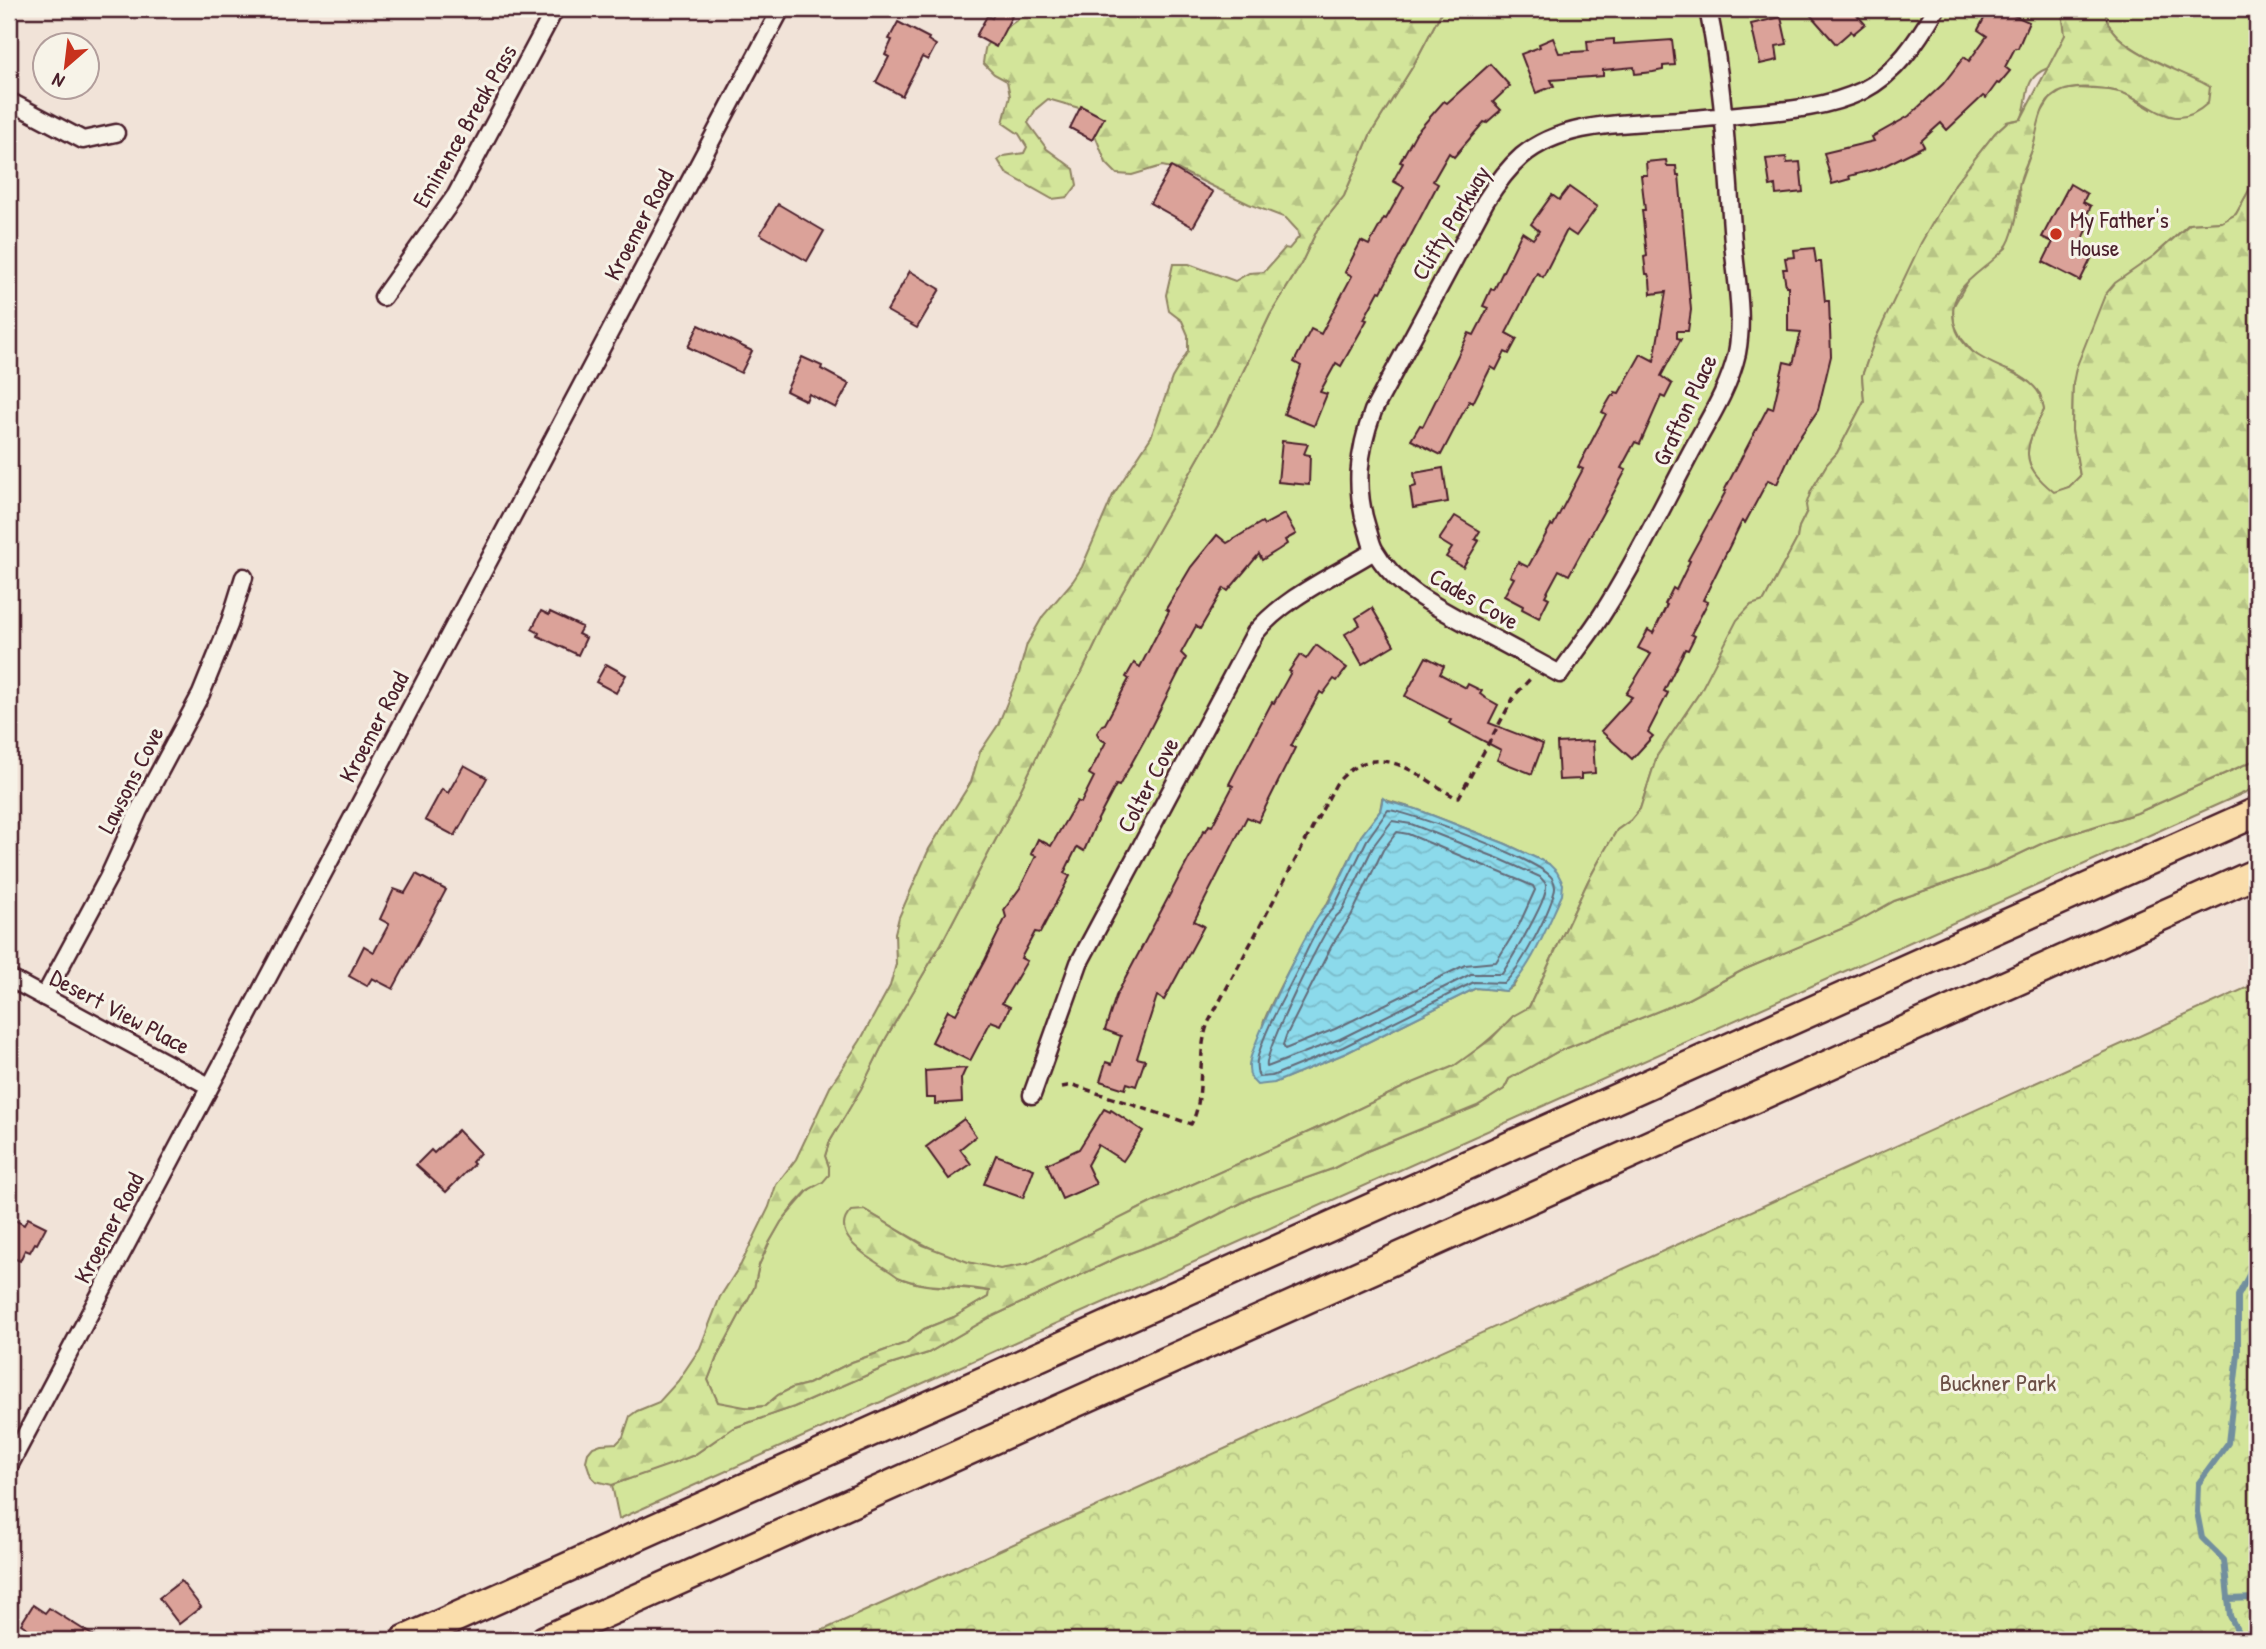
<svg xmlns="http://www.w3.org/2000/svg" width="2266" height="1649" font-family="'Patrick Hand',sans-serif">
<defs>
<pattern id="forest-firs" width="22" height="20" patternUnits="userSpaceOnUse" patternTransform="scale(1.75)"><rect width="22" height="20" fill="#d3e59a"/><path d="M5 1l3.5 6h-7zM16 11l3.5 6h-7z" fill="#b7c485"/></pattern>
<pattern id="park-crowns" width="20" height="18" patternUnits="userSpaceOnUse" patternTransform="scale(1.75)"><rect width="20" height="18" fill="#d3e59a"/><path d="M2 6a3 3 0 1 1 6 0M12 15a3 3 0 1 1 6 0" fill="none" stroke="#b7c485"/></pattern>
<pattern id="water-waves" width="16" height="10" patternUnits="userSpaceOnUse" patternTransform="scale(1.75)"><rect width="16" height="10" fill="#8cdaeb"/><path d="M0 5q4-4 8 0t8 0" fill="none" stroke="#7abbca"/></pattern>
</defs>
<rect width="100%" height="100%" fill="#f1e3d8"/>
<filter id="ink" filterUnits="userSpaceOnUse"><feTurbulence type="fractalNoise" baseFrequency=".0143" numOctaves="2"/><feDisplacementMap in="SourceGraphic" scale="14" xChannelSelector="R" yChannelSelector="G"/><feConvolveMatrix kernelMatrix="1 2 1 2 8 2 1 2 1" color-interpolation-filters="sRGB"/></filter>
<g filter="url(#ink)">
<!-- grass -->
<g fill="#d3e59a" stroke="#8e8262" stroke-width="2" fill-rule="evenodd">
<path d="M1443 9H2066L2063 19 2066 35 2048 68C2020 79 2031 99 2021 119L2007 122 1995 133 1955 184 1874 342 1862 376 1864 401 1837 453 1827 464 1811 491 1807 511 1799 527 1797 539 1764 601 1751 606 1700 692 1657 756 1640 809 1631 820 1617 830 1605 850 1588 881 1529 1007C1502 1024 1482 1050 1454 1066 1436 1076 1415 1082 1396 1091 1316 1130 1235 1165 1155 1201 1115 1219 1041 1269 1000 1269 955 1268 902 1232 865 1210L892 1272C916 1292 960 1284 990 1292L988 1297 954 1317 924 1329 906 1343 852 1362 808 1384 792 1388 778 1395 765 1406 741 1408 718 1403 708 1380 717 1357 754 1288 759 1265 769 1243 781 1222 829 1167 825 1156 829 1143 861 1088 886 1038 941 944 1007 818 1062 704 1082 672 1110 614 1218 424 1270 315 1300 266 1317 230 1344 196 1370 135 1413 66ZM1382 799 1416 809 1506 844 1549 864 1542 937 1514 985 1506 991 1476 988 1346 1053 1274 1083C1271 1071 1261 1033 1263 1024 1267 1009 1318 912 1327 904L1361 836 1380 811Z"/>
<path d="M2106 9H2257V176L2236 214 2222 222 2189 224 2155 255 2083 354 2073 383 2072 430 2080 476 2069 487 2054 493C2018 463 2024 448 2044 410L2040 394 2029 382 2015 373 1985 362 1972 351 1961 338 1954 324 1953 307 1969 279 2006 248 2020 202 2019 186 2034 144 2035 127 2041 113 2050 99 2063 90 2078 88 2109 90 2124 93 2151 109V59C2133 48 2103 33 2106 9Z"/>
<path d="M2257 759V787L619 1519 612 1485 694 1455 733 1428 794 1407 890 1365 928 1353 989 1318 1119 1257 1176 1236 1253 1197 1332 1169 1367 1151 1477 1106 1504 1089 1509 1079 1557 1052 1688 999 1743 970 1852 924 1894 901 1988 869 2045 842 2137 813Z"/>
</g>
<!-- forest -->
<path fill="url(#forest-firs)" stroke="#8e8262" stroke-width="2" d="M1031 9H1129L1154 16 1172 9H1443L1413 66 1370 135 1344 196 1317 230 1300 266 1270 315 1218 424 1110 614 1082 672 1062 704 1007 818 941 944 886 1038 861 1089 829 1143 825 1156 829 1167V1175L823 1182 808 1190 796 1203 781 1222 769 1243 759 1265 754 1288 717 1357 708 1380 718 1402 750 1408 765 1406 778 1395 792 1388 808 1384 852 1362 906 1343 924 1329 954 1317 988 1297 989 1291C960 1284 927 1290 898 1277 882 1264 824 1238 851 1211L865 1210 923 1245 968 1262 1000 1269 1028 1264 1153 1202 1331 1122 1408 1085 1454 1066 1491 1039 1513 1016 1529 1007 1588 881 1605 850 1617 830 1631 820 1640 809 1657 756 1700 692 1737 620 1751 605 1764 601 1797 539 1799 527 1807 511 1806 505 1811 491 1827 464 1837 453 1864 401 1862 376 1874 342 1921 243 1955 184 1995 133 2007 122 2021 119 2065 35 2063 19 2066 9H2106C2101 48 2184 70 2210 87L2208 103C2173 135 2155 104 2123 93 2107 88 2080 85 2065 90 2038 98 2039 127 2033 147 2029 160 2020 173 2019 187 2017 199 2019 211 2015 223 2013 231 2011 241 2005 248 1986 272 1946 284 1954 322 1964 370 2025 364 2040 395 2042 399 2043 406 2044 410 2024 448 2018 463 2054 492L2069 487 2080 476 2072 430 2073 383 2076 368 2105 295 2115 283 2155 255 2190 224 2222 222 2236 214 2257 176V759L2137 813 2045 842 1988 869 1894 901 1853 924 1743 970 1688 999 1557 1052 1509 1079 1504 1089 1477 1106 1367 1151 1332 1169 1253 1197 1176 1236 1119 1257 989 1318 928 1353 890 1365 794 1407 733 1428 694 1455 672 1464 612 1485 596 1481 591 1476 586 1461 588 1453 593 1447 601 1444 617 1443 623 1437 630 1416 637 1411 659 1402 678 1381 700 1348 720 1297 741 1264 769 1207 776 1185 796 1159 831 1085 860 1041 890 986 896 964 895 933 899 917 929 849 971 782 980 752 998 725 1019 673 1027 644 1043 616 1073 581 1082 567 1113 495 1151 437 1172 378 1188 351V335L1182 321 1169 311 1166 295 1173 264H1189L1235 281 1249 273 1264 272 1285 248 1289 249 1299 237 1297 230 1286 218 1249 204 1177 169 1162 166 1132 175 1117 174 1106 163 1089 120 1079 108 1048 99 1036 109 1028 123 1047 149 1074 169 1077 185 1068 197 1052 199 1006 173 998 160 1004 156 1024 153 1027 147 1019 134 1003 123 1010 96 1007 81 994 74 983 63C984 58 984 51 986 46 993 35 1019 20 1031 9Z"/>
<!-- park -->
<path fill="url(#park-crowns)" stroke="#8e8262" stroke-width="2" d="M2257 983V1640H801Z"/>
<!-- water -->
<path fill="url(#water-waves)" stroke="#728f9e" stroke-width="2" d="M1383 798 1389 802 1416 809 1506 844 1549 864 1557 872 1563 884 1562 895C1548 924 1531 970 1506 991L1476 988 1346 1053 1274 1083 1257 1085C1250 1079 1249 1074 1249 1065 1251 1044 1312 916 1328 904L1361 836 1380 811Z"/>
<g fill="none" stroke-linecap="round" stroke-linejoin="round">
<!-- shore -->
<g stroke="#646a78" stroke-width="2">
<path d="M1388 810C1411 812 1542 861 1552 878 1555 883 1556 888 1554 893 1549 913 1520 970 1504 983L1474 982 1343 1047 1272 1076 1259 1077C1256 1070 1256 1063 1258 1056 1266 1028 1281 1003 1294 977 1306 954 1316 926 1334 907L1367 840Z"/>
<path d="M1392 821 1411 824 1500 859 1540 877C1542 880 1546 882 1546 886 1548 899 1510 961 1502 974H1471L1340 1039 1267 1067C1263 1054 1322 934 1334 919 1336 916 1339 914 1342 911L1374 845Z"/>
<path d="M1397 832 1408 834 1533 886 1535 890 1519 925 1496 962 1465 965 1335 1029 1285 1049 1283 1045 1286 1036 1332 945 1351 916 1383 850Z"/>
</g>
<!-- stream -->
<g stroke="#728f9e" stroke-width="6">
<path d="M2228 1599 2257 1598"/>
<path d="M2242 1640 2230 1616 2224 1560 2202 1538 2197 1512 2198 1484 2228 1443 2238 1354V1296L2249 1275 2257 1239"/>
</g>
</g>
<!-- building -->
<g fill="#dba299" stroke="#4a1f2b" stroke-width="2">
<path d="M997 9 1012 16 996 47 976 36 987 16 992 18Z"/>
<path d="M1805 9H1852L1865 24 1853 34 1851 31 1836 44Z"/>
<path d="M2000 9 2029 22 2018 48H2015L2005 67 2010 71 1999 84 1997 83 1986 98 1983 96 1947 130 1941 123 1921 141 1924 146 1880 168 1849 176 1850 179 1832 184 1824 153 1874 141 1872 137 1909 116 1943 84 1964 57 1969 61 1987 36 1978 30 1987 13 1996 16Z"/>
<path d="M1781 17 1787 44 1776 46 1778 60 1760 64 1751 24Z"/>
<path d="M898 22 929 38 928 40 936 45 928 60 922 57 902 96 876 82 889 57 885 55 892 40 889 39Z"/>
<path d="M1553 38 1559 53 1588 51 1587 41 1614 39V44L1672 40 1675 65 1663 66V70L1653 72 1635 74 1634 67 1603 70V76L1551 80 1554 86 1536 93 1521 54 1540 47 1539 44Z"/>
<path d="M1490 64 1510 86 1493 102 1501 110 1486 123 1484 122 1454 157 1449 153 1433 181 1438 184 1381 292 1379 291 1364 319 1367 320 1341 366 1336 363 1320 392 1327 394 1314 426 1284 414 1301 366 1294 362 1311 329 1321 334 1352 276 1345 272 1361 241 1369 245 1384 218 1386 219 1404 187 1393 181 1403 163 1400 162 1416 133 1444 101 1447 103Z"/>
<path d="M1081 106 1104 118 1092 140 1070 128Z"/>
<path d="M1786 157 1787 163 1800 162 1803 192 1776 195 1775 185 1770 186 1766 159Z"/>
<path d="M1666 160 1667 166H1676L1677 175H1679L1691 310 1688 331H1677V338L1681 339 1661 376 1672 384 1665 398 1661 396 1640 444 1635 442 1621 468 1626 470 1569 575 1559 570 1545 596 1549 598 1539 618 1522 609 1523 606 1504 596 1514 578 1510 576 1518 562 1528 567 1551 525 1553 526 1583 469 1578 467 1606 414 1602 412 1612 395 1614 396 1615 392 1619 393 1641 354 1654 361 1666 292 1651 294 1650 280 1648 274H1646L1644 257 1647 256 1642 210H1645L1641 175H1647L1646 162Z"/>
<path d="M1171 167 1213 192 1193 227 1150 203Z"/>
<path d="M2070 184 2087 194 2083 202 2091 206 2087 214 2094 217 2077 250 2092 257 2080 281 2043 262 2053 242 2042 237Z"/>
<path d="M1569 187 1597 207 1576 236 1567 230 1543 277 1537 273 1506 333 1517 339 1509 354 1505 352 1496 370 1491 367 1473 403 1469 401 1441 455 1411 440 1420 425 1423 426 1469 333 1474 335 1488 308 1483 306 1491 289 1494 290 1522 232 1533 239 1539 231 1531 224 1552 195 1559 200Z"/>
<path d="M778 204 824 231 807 261 760 234Z"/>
<path d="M1814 248 1816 262H1821L1825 301H1829L1831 356 1818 410 1795 444 1777 484 1768 480 1745 523 1742 521 1703 600 1708 602 1691 634 1695 636 1688 650 1685 649 1664 691 1668 693 1648 732 1653 736 1632 759 1601 731 1632 697 1626 694 1651 654 1638 648 1648 630 1653 633 1667 605 1665 604 1673 588 1676 590 1690 561 1688 560 1726 491H1724L1768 407 1773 409 1784 362 1793 364 1801 332 1788 331V286H1786L1783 269H1787L1785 258 1795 257 1794 250Z"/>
<path d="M910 271 940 289 917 328 887 311Z"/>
<path d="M699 325 752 351 741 373 688 347Z"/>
<path d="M802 357 822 366 821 369 849 384 836 408 809 394 806 401 786 391Z"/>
<path d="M1282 441 1308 444 1304 454 1310 455 1309 485 1278 482Z"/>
<path d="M1443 468 1448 502 1413 508 1410 488 1416 486 1414 473Z"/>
<path d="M1284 514 1296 534 1285 540 1287 544 1278 550 1262 560 1259 554 1228 591 1224 588 1200 629 1196 626 1181 653 1186 658 1145 739 1119 786 1116 785 1096 823 1084 851 1077 847 1064 873 1070 876 1040 933 1035 932 1021 958 1027 961 1002 1003 1010 1007 1001 1025 991 1021 970 1061 932 1042 948 1010 956 1014 985 960 1006 917 1004 910 1020 888 1036 856 1031 854 1038 839 1051 846 1077 801 1081 803 1094 777 1089 774 1106 742 1100 739 1097 733 1102 725 1105 724 1129 679 1126 677 1134 663 1140 667 1169 611 1166 609 1191 567 1217 535 1227 543 1262 522 1264 525Z"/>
<path d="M1455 516 1480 531 1475 539 1479 541 1463 567 1446 557 1452 548 1439 540Z"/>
<path d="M1372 608 1394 645 1362 664 1345 634 1360 625 1356 618Z"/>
<path d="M541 611 549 615 550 612 582 627 578 634 586 638 578 655 538 636 539 633 532 629Z"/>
<path d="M1316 645 1347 668 1337 681 1334 679 1323 694 1320 692 1291 746 1295 748 1258 822 1247 817 1218 874 1194 921 1204 926 1164 1000 1157 996 1137 1058 1145 1060 1136 1086 1127 1083 1125 1089 1100 1081 1106 1062 1112 1064 1121 1036 1105 1030 1116 996 1204 830 1206 831 1209 825 1212 826 1233 786 1229 784 1272 702 1274 703 1291 672 1289 671 1300 655 1306 659Z"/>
<path d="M1426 657 1444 666 1440 674 1466 688 1468 684 1482 691 1480 694 1484 697 1498 705 1489 723 1543 744 1532 774 1497 760 1501 750 1449 723 1451 720 1405 696Z"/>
<path d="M606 664 626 675 616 693 596 682Z"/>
<path d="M1593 741 1595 773 1581 774V779L1559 780 1557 743Z"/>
<path d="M464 765 487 778 455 836 425 820 442 789 448 793Z"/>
<path d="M416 874 446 890 393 989 372 978 367 986 349 976 364 946 374 952 389 924 380 919 394 889 405 893Z"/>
<path d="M966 1068 961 1079 962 1102 935 1104V1098H926L925 1071Z"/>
<path d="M1104 1109 1110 1112 1111 1110 1143 1131 1123 1161 1098 1145 1087 1165 1096 1184 1062 1199 1047 1164 1079 1149Z"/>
<path d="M964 1119 976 1136 960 1149 971 1164 949 1179 926 1147Z"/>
<path d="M458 1130 480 1153 472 1162 474 1164 446 1192 416 1165 431 1150 434 1153Z"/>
<path d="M996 1155 1034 1169 1023 1198 984 1184Z"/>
<path d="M9 1217 24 1225 28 1218 46 1227 37 1244 35 1243 30 1252 25 1250 20 1261 9 1256Z"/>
<path d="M181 1581 201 1607 179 1624 159 1598Z"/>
<path d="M33 1605 45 1613 49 1608 100 1640H28L33 1632 21 1624Z"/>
</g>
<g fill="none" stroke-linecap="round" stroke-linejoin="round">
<!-- street casing -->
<g stroke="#4a1f2b" stroke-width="21">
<g id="street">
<path d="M1708 9C1724 85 1727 164 1733 242 1736 279 1744 316 1737 353 1729 389 1707 422 1690 454 1662 507 1635 563 1603 613 1590 634 1574 653 1560 674 1534 660 1507 645 1480 631 1443 610 1397 590 1375 551 1371 545 1370 537 1368 531 1354 489 1358 452 1373 411L1485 202C1495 186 1507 169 1522 156 1560 124 1616 124 1663 121 1688 120 1713 117 1738 115 1779 111 1824 109 1862 91 1896 74 1918 40 1936 9"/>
<path d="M9 101 83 140 116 133"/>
<path d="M383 297 456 195 555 9"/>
<path d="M9 978 209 1086"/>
<path d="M44 997 108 878 139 810 201 694 229 625 244 577"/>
<path d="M1032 1095 1079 963 1255 633C1286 596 1334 576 1374 551"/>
<path d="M9 1466 781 9"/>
</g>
</g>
<!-- highway casing -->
<g stroke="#4a1f2b" stroke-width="33">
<g id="highway">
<path d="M405 1640 2257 812"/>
<path d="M545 1640 2257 873"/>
</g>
</g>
<!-- path -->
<path stroke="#4a1f2b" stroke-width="3.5" stroke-dasharray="7 5" stroke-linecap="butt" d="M1062 1087 1073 1085 1191 1124C1206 1099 1196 1054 1208 1023L1336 784C1374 737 1414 772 1453 796L1459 797 1515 695 1530 679"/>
<!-- street -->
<use href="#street" stroke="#f7f3e8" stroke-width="16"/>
<!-- highway -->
<use href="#highway" stroke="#faddab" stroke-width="28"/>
</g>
</g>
<!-- markers -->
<circle fill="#c8321e" stroke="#f7f3e8" stroke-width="2.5" cx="2056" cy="234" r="7"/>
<g text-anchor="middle" stroke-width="6" stroke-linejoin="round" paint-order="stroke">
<!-- street labels -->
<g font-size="24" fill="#4a1f2b" stroke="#f7f3e8">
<text transform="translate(465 126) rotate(-60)" y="8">Eminence Break Pass</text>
<text transform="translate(1451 223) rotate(-59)" y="8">Clifty Parkway</text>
<text transform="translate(639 225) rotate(-62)" y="8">Kroemer Road</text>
<text transform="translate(1685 410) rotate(-65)" y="8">Grafton Place</text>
<text transform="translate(1474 599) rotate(30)" y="8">Cades Cove</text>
<text transform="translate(374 727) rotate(-62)" y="8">Kroemer Road</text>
<text transform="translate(131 780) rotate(-63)" y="8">Lawsons Cove</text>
<text transform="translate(1148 785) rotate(-62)" y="8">Colter Cove</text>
<text transform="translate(120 1012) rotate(28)" y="8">Desert View Place</text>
<text transform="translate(109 1228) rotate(-62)" y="8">Kroemer Road</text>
</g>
<!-- poi labels -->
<g font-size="24" fill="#4a1f2b" stroke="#f7f3e8" text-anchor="start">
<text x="2070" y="228">My Father's<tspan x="2070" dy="28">House</tspan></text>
</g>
<!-- park labels -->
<g font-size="24" fill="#6c5047" stroke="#f7f3e8">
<text x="1998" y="1391">Buckner Park</text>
</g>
</g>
<!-- margin -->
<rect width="2266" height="1649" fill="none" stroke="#f7f3e8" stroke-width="35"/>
<rect x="18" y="18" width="2231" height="1614" fill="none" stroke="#4a1f2b" stroke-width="2.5" filter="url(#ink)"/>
<!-- north arrow -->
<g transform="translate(66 66) rotate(208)"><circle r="33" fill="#f7f3e8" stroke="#b29e9c" stroke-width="2"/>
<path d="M0-5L12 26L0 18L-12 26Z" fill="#c8321e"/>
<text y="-10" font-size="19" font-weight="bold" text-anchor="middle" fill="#4a1f2b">N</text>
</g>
</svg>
